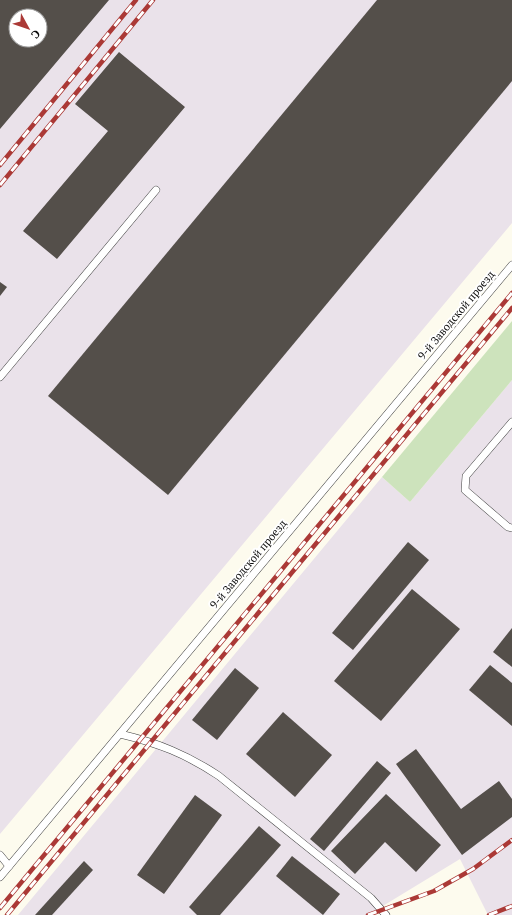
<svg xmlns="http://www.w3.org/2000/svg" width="512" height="915" font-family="'PT Serif',serif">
<rect width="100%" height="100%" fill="#fdfbee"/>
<!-- industrial -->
<g fill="#eae2ea" fill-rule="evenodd">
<path d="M0 0H512V223L0 834ZM16 16H40V40H16Z"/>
<path d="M512 380V915H488L460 859 368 915H18L382 477 410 502Z"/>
</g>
<!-- green -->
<path fill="#cde3bc" d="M512 321V380L410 502 382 477Z"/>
<!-- building -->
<g fill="#544f4a" fill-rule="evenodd">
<path d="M0 0H109L0 129ZM16 16H40V40H16Z"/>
<path d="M377 0H512V81L168 495 48 396Z"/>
<path d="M119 52 185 107 57 259 23 231 108 131 75 104Z"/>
<path d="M0 282 7 287 0 296Z"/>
<path d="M408 542 429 560 353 650 332 633Z"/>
<path d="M412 589 460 629 381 721 334 681Z"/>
<path d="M512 628V667L493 652Z"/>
<path d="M490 665 512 683V726L469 690Z"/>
<path d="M235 668 259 688 217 740 192 720Z"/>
<path d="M283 712 332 755 295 797 246 754Z"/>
<path d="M416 749 461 809 499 781 512 799V817L462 855 396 764Z"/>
<path d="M377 761 391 773 324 851 310 839Z"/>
<path d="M386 794 441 845 416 872 385 842 355 874 331 851Z"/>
<path d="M195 795 222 815 164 894 137 875Z"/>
<path d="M259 826 281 845 220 915H197L189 907Z"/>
<path d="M292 856 340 894 323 915 276 876Z"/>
<path d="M84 861 93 870 52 915H35Z"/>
</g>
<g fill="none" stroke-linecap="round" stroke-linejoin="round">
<!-- service casing -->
<g stroke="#404040" stroke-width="8">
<g id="service">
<path d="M0 377 156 190"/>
<path d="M512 422 466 476 465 490 508 527 512 528"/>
<path d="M120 734C158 743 186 754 219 776L371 898 386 915"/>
<path d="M0 855 9 866"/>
<path d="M0 877 512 265"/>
</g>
</g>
<!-- service -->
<use href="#service" stroke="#fff" stroke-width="7"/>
<!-- rail casing -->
<g stroke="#ab3936" stroke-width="4.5">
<g id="rail">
<path d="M0 165 136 0"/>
<path d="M0 185 153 0"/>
<path d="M0 908 512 293"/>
<path d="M7 915 512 308"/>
<path d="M368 915 434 891 473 869 512 840"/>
<path d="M489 915 512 906"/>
</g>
</g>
<!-- rail -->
<use href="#rail" stroke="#fff" stroke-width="3" stroke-dasharray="9" stroke-linecap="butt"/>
</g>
<g text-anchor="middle" stroke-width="4" stroke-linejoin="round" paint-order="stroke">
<!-- street labels -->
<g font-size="11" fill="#0d0d0d" stroke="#fff">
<text transform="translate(456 315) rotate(-50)" y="4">9-й Заводской проезд</text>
<text transform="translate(248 564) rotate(-50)" y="4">9-й Заводской проезд</text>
</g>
</g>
<!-- north arrow -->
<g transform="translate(28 28) rotate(130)"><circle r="19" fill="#ffffff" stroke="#9e9e9e"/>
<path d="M0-3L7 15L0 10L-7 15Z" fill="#ab3936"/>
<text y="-6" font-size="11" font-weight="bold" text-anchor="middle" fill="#0d0d0d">С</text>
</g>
</svg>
